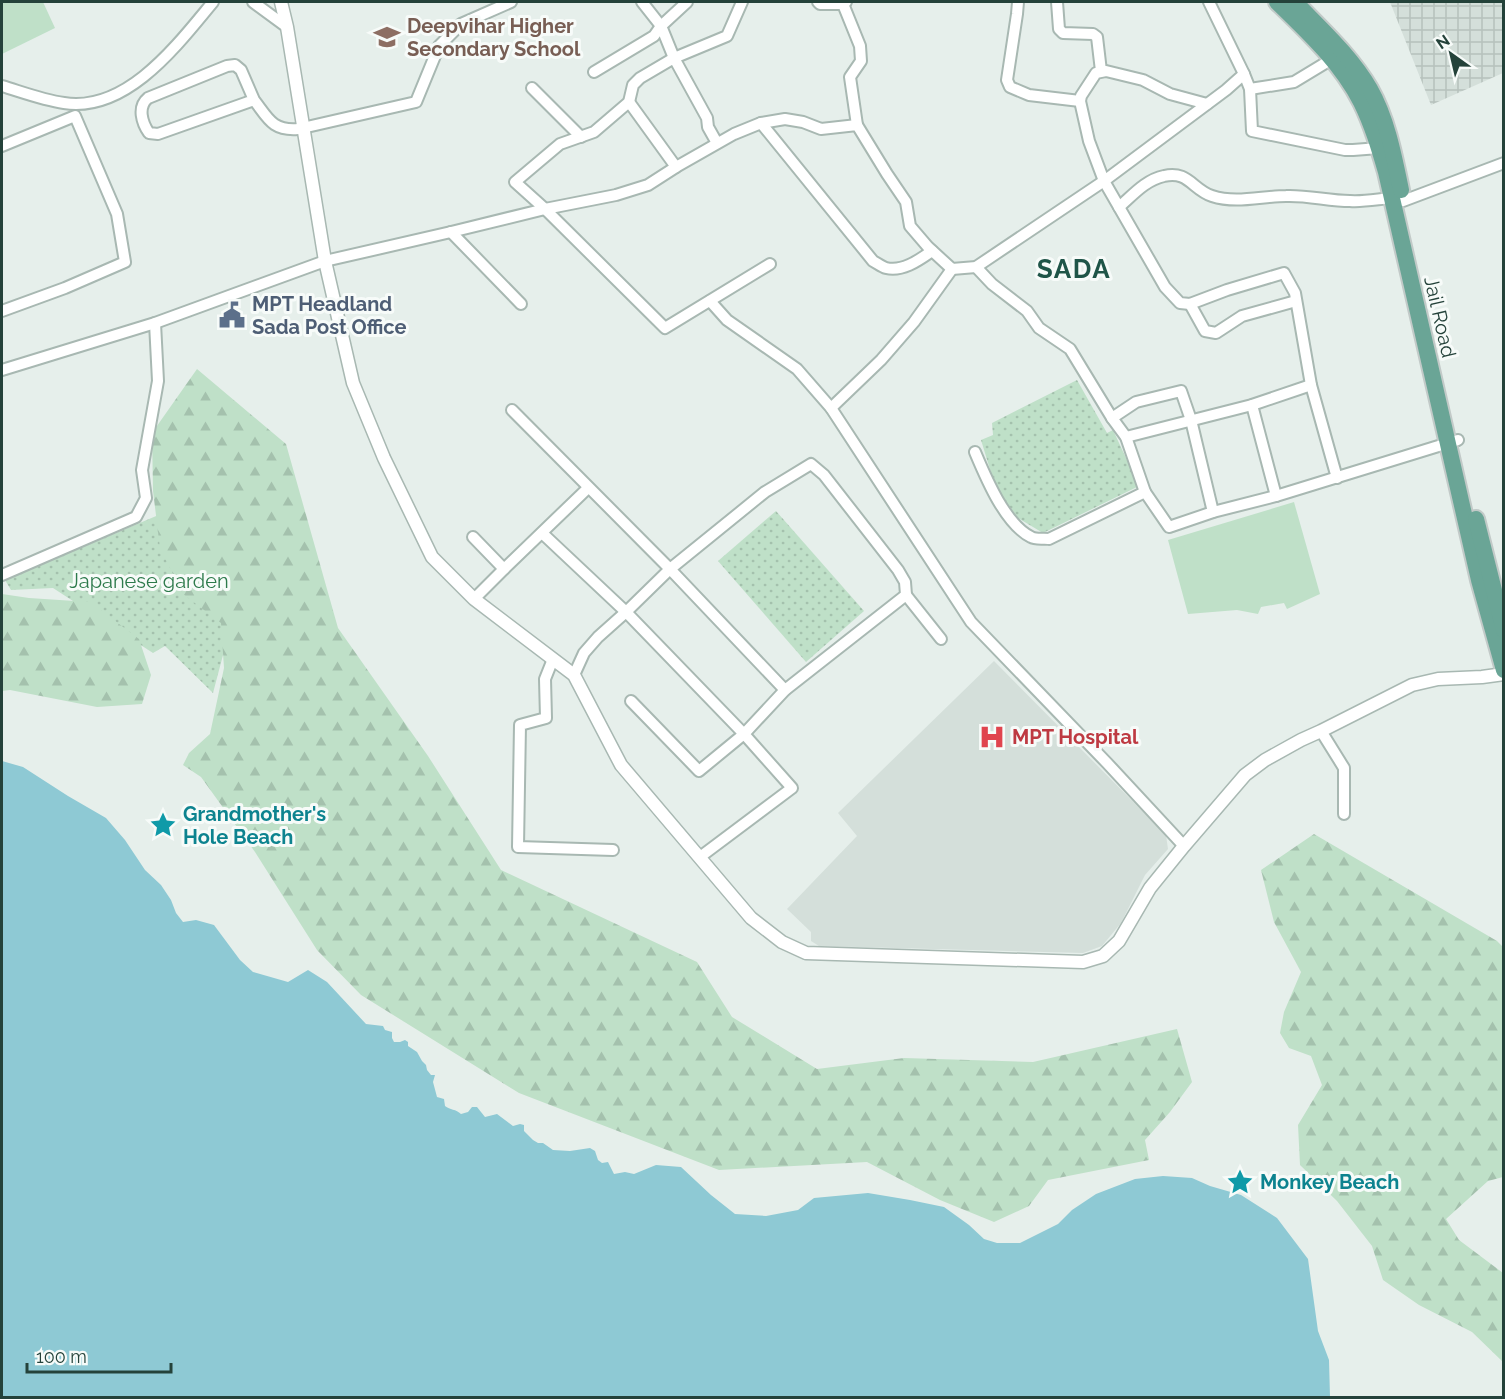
<svg xmlns="http://www.w3.org/2000/svg" width="1505" height="1399" font-family="Raleway,sans-serif">
<defs>
<pattern id="industrial-grid" width="8" height="8" patternUnits="userSpaceOnUse" patternTransform="scale(1.5)"><rect width="8" height="8" fill="#d4dfda"/><path d="M0 4h8M4 0v8" fill="none" stroke="#b6c1bc"/></pattern>
<pattern id="grass-dots" width="8" height="8" patternUnits="userSpaceOnUse" patternTransform="scale(1.5)"><rect width="8" height="8" fill="#bfe0c8"/><path d="M2 2h.1M6 6h.1" fill="none" stroke="#a4c1ad" stroke-width="1.8" stroke-linecap="round"/></pattern>
<pattern id="forest-firs" width="22" height="20" patternUnits="userSpaceOnUse" patternTransform="scale(1.5)"><rect width="22" height="20" fill="#bfe0c8"/><path d="M5 1l3.5 6h-7zM16 11l3.5 6h-7z" fill="#a4c1ad"/></pattern>
</defs>
<rect width="100%" height="100%" fill="#e6efeb"/>
<!-- built -->
<path fill="#d4dfda" d="M994 661 1166 835 1168 849 1145 875 1121 923 1102 946 1083 953 819 946 811 941V932L787 909 857 836 838 813Z"/>
<!-- industrial -->
<path fill="url(#industrial-grid)" d="M1390 2H1503V73L1431 105Z"/>
<!-- grass -->
<g fill="url(#grass-dots)">
<path d="M1077 380 1107 433 1113 430 1139 486 1043 533 1018 518 996 489 981 440 993 435 992 423Z"/>
<path d="M168 511 237 602 213 693 165 646 153 653 53 588 11 590 5 580Z"/>
<path d="M776 511 864 611 806 662 718 561Z"/>
</g>
<!-- forest -->
<g fill="url(#forest-firs)">
<path d="M197 369 286 444 338 628 428 756 501 870 697 962 732 1017 817 1069 904 1058 1033 1062 1177 1029 1192 1082 1170 1112 1145 1140 1149 1160 1048 1180 1029 1206 994 1222 940 1200 867 1162 719 1170 519 1093 361 995 317 950 255 852 201 777 183 765 189 753 210 734 224 668 221 623 183 594 160 548 153 491 152 433Z"/>
<path d="M2 594 29 598 90 602 139 639 151 675 142 704 97 707 10 690 2 691Z"/>
<path d="M1314 834 1497 941 1503 947V1177L1488 1181 1446 1219 1459 1240 1503 1273V1362L1472 1332 1419 1305 1383 1280 1372 1246 1337 1201 1300 1165 1298 1125 1322 1085 1311 1056 1289 1048 1280 1033 1284 1012 1301 972 1274 922 1261 870Z"/>
</g>
<!-- pitch -->
<g fill="#bfe0c8">
<path d="M2 2H43L55 28 2 54Z"/>
<path d="M1294 502 1320 594 1287 609 1284 603 1261 607 1258 614 1237 610 1188 614 1168 540Z"/>
</g>
<!-- water -->
<path fill="#8ec9d4" d="M2 761 23 767 68 796 106 818 125 840 145 870 161 885 171 900 176 913 183 922 196 920 214 925 240 960 253 972 288 982 308 970 327 982 366 1024 383 1026 385 1030 392 1032V1038L394 1042H400L405 1040 408 1042V1046L417 1052 422 1061 426 1065 427 1070 431 1075H435L433 1082 437 1097 444 1099 445 1106C450 1110 456 1109 461 1114L468 1112 472 1107H477L485 1117 497 1114 513 1126 520 1124 524 1125V1131L533 1140 538 1143H543L553 1150 570 1151 590 1148 595 1151 598 1160 602 1163 608 1162 614 1174 625 1172 634 1174 656 1165 681 1167 711 1195 735 1214 766 1216 798 1210 814 1198 868 1193 910 1200 944 1207 969 1225 984 1239 997 1243H1020L1058 1224 1072 1210 1096 1194 1135 1179 1163 1176 1192 1178 1210 1186 1241 1195 1277 1218 1308 1259 1318 1331 1329 1360 1330 1397H2Z"/>
<g fill="none" stroke-linecap="round" stroke-linejoin="round">
<!-- minor casing -->
<g stroke="#a8b8b2" stroke-width="14">
<g id="minor">
<path d="M253 2 287 27"/>
<path d="M642 2 661 26 674 58 707 118 708 127 717 143"/>
<path d="M742 2 727 36 674 58 640 78 633 85 629 102 594 132 560 144 515 182 545 209 665 328 770 264"/>
<path d="M818 2 820 4H843"/>
<path d="M846 2 843 4 860 46 861 61 850 77 857 125"/>
<path d="M1018 2 1017 14 1007 80 1010 87 1029 95 1080 101"/>
<path d="M1057 2 1059 29 1063 33 1093 34 1097 37 1101 71"/>
<path d="M594 72 654 36 661 26 687 2"/>
<path d="M1244 74 1250 89 1252 131 1345 150H1353L1379 148"/>
<path d="M2 86C22 92 43 100 64 103 127 113 178 44 213 2"/>
<path d="M532 88 581 137"/>
<path d="M1250 89 1294 82 1332 59"/>
<path d="M254 100 241 70 235 65 227 66 148 98C137 107 142 123 149 133L158 134 254 100C268 118 272 131 298 129L416 102 439 46 461 24 511 2"/>
<path d="M629 102 676 167"/>
<path d="M1207 104 1170 94 1143 80 1106 71 1096 73 1081 96 1080 101 1089 141 1104 181 1165 287 1180 303 1190 304 1227 290 1284 273 1295 293 1311 385 1337 478"/>
<path d="M761 123 873 261C877 263 882 267 886 268 903 272 919 260 932 251"/>
<path d="M2 146 75 116 117 214 125 262 65 288 2 311"/>
<path d="M1403 201 1504 163"/>
<path d="M1119 207C1132 196 1145 180 1164 176 1188 170 1193 190 1212 196 1236 204 1262 196 1286 196 1307 195 1329 201 1350 201 1364 202 1378 199 1391 198"/>
<path d="M451 232 521 304"/>
<path d="M976 267 992 284 1027 311 1039 328 1070 349 1112 418 1126 437 1145 492"/>
<path d="M710 301 727 320 797 369 831 408 971 622 1107 763 1184 846"/>
<path d="M1190 304 1205 331 1216 333 1242 316 1296 301"/>
<path d="M2 370 155 323 325 261 451 232 545 209 616 195 648 185 676 167 734 134 761 123 785 119 803 122 821 129 857 125 887 174 906 202 910 226 928 247 952 269 976 267 1104 181 1226 90 1244 74 1209 2"/>
<path d="M1252 405 1276 496"/>
<path d="M831 408 881 360 914 322 952 269"/>
<path d="M512 410 670 569 785 690"/>
<path d="M1112 418 1136 402 1181 391 1191 420 1213 512"/>
<path d="M1126 437 1252 405 1311 385"/>
<path d="M975 452C986 478 1005 524 1031 537 1036 540 1044 538 1049 539L1145 492 1169 527 1213 512 1276 496 1458 440"/>
<path d="M542 533 626 612 744 734 699 771 631 701"/>
<path d="M473 537 504 569 474 599"/>
<path d="M504 569 588 488"/>
<path d="M2 575 136 517 146 498 142 470 158 381 155 323"/>
<path d="M906 595 941 639"/>
<path d="M553 659 545 679 546 718 520 725 518 847 613 850"/>
<path d="M574 675 584 653 598 637 626 612 670 569 765 492 811 464 824 475 898 570 905 582 906 595 785 690 744 734 792 788 700 857"/>
<path d="M1321 731 1344 768V814"/>
</g>
</g>
<!-- tertiary casing -->
<g stroke="#a8b8b2" stroke-width="15">
<path id="tertiary" d="M281 2 287 27 325 261 353 383 384 458 432 557 474 599 574 675 621 765 751 918 782 942 806 953 1083 962 1103 956 1119 941 1150 888 1184 846 1245 775 1265 760 1301 740 1321 731 1412 685 1438 679 1482 677 1504 674"/>
</g>
<!-- primary casing -->
<g stroke="#c2cac8" stroke-width="20">
<g id="primary">
<path d="M1277 2C1308 32 1341 63 1361 102 1372 124 1379 148 1386 172L1479 580 1504 670"/>
<path d="M1295 2C1321 29 1351 56 1370 89 1387 119 1394 156 1401 190"/>
<path d="M1476 519 1504 630"/>
</g>
</g>
<!-- minor -->
<use href="#minor" stroke="#fff" stroke-width="10"/>
<!-- tertiary -->
<use href="#tertiary" stroke="#fff" stroke-width="12"/>
<!-- primary -->
<use href="#primary" stroke="#6aa596" stroke-width="16"/>
</g>
<!-- icons -->
<defs>
<g id="school-bare" transform="scale(2.07)"><path d="M0-5L7-2L0 1L-7-2ZM-4 1L0 2.5L4 1V4Q0 6-4 4Z" fill="#8d6e63" stroke="#f7fbf9" stroke-width="2.5" paint-order="stroke"/></g>
<g id="civic-bare" transform="scale(2.07)"><path d="M-.6-6.5H3V-4.5H.6V-3L4-1V1h2V6H-6V1h2V-1L-.6-3ZM-1.2 2.5V6h2.4V2.5Z" fill="#5c6f8a" stroke="#f7fbf9" stroke-width="2.5" paint-order="stroke"/></g>
<g id="hospital-bare" transform="scale(2.07)"><path d="M-5-5h3v3.5h4V-5h3V5h-3V1.5h-4V5h-3Z" fill="#e0444e" stroke="#f7fbf9" stroke-width="2.5" paint-order="stroke"/></g>
<g id="sight-bare" transform="scale(2.07)"><path d="M0-6L1.8-2.2L6-1.7L2.9 1.2L3.7 5.4L0 3.3L-3.7 5.4L-2.9 1.2L-6-1.7L-1.8-2.2Z" fill="#0f9aa8" stroke="#f7fbf9" stroke-width="2.5" paint-order="stroke"/></g>
</defs>
<g fill-rule="evenodd">
<use href="#school-bare" x="387" y="37"/>
<use href="#civic-bare" x="232" y="315"/>
<use href="#hospital-bare" x="992" y="737"/>
<use href="#sight-bare" x="163" y="825"/>
<use href="#sight-bare" x="1240" y="1182"/>
</g>
<g text-anchor="middle" stroke-width="6" stroke-linejoin="round" paint-order="stroke">
<!-- education labels -->
<g font-size="20" font-weight="bold" fill="#785e54" stroke="#f7fbf9" text-anchor="start">
<text x="407" y="33">Deepvihar Higher<tspan x="407" dy="23">Secondary School</tspan></text>
</g>
<!-- service labels -->
<g font-size="20" font-weight="bold" fill="#4e5e75" stroke="#f7fbf9" text-anchor="start">
<text x="252" y="311">MPT Headland<tspan x="252" dy="23">Sada Post Office</tspan></text>
</g>
<!-- street labels -->
<g font-size="20" fill="#24423a" stroke="#f7fbf9">
<text transform="translate(1440 317) rotate(77)" y="7">Jail Road</text>
</g>
<!-- park labels -->
<g font-size="20" fill="#2d7a4b" stroke="#f7fbf9">
<text x="149" y="588">Japanese garden</text>
</g>
<!-- health labels -->
<g font-size="20" font-weight="bold" fill="#be3a42" stroke="#f7fbf9" text-anchor="start">
<text x="1012" y="744">MPT Hospital</text>
</g>
<!-- culture labels -->
<g font-size="20" font-weight="bold" fill="#0d838f" stroke="#f7fbf9" text-anchor="start">
<text x="183" y="821">Grandmother's<tspan x="183" dy="23">Hole Beach</tspan></text>
<text x="1260" y="1189">Monkey Beach</text>
</g>
<!-- district labels -->
<g font-size="26" font-weight="bold" letter-spacing="1.5" fill="#1f5548" stroke="#f7fbf9">
<text x="1074" y="278">SADA</text>
</g>
</g>
<!-- border -->
<rect width="1505" height="1399" fill="none" stroke="#24423a" stroke-width="6"/>
<!-- north arrow -->
<g transform="translate(1451 54) rotate(326)" stroke="#f7fbf9" stroke-width="4.5" paint-order="stroke">
<path d="M0-4.5L10 22L0 15L-10 22Z" fill="#24423a"/>
<text y="-9" font-size="16" font-weight="bold" text-anchor="middle" fill="#24423a">N</text>
</g>
<!-- scale -->
<path d="M27 1363v9h144v-9" fill="none" stroke="#24423a" stroke-width="3"/>
<text x="36" y="1363" font-size="18" fill="#24423a" stroke="#f7fbf9" stroke-width="4.5" paint-order="stroke">100 m</text>
</svg>
